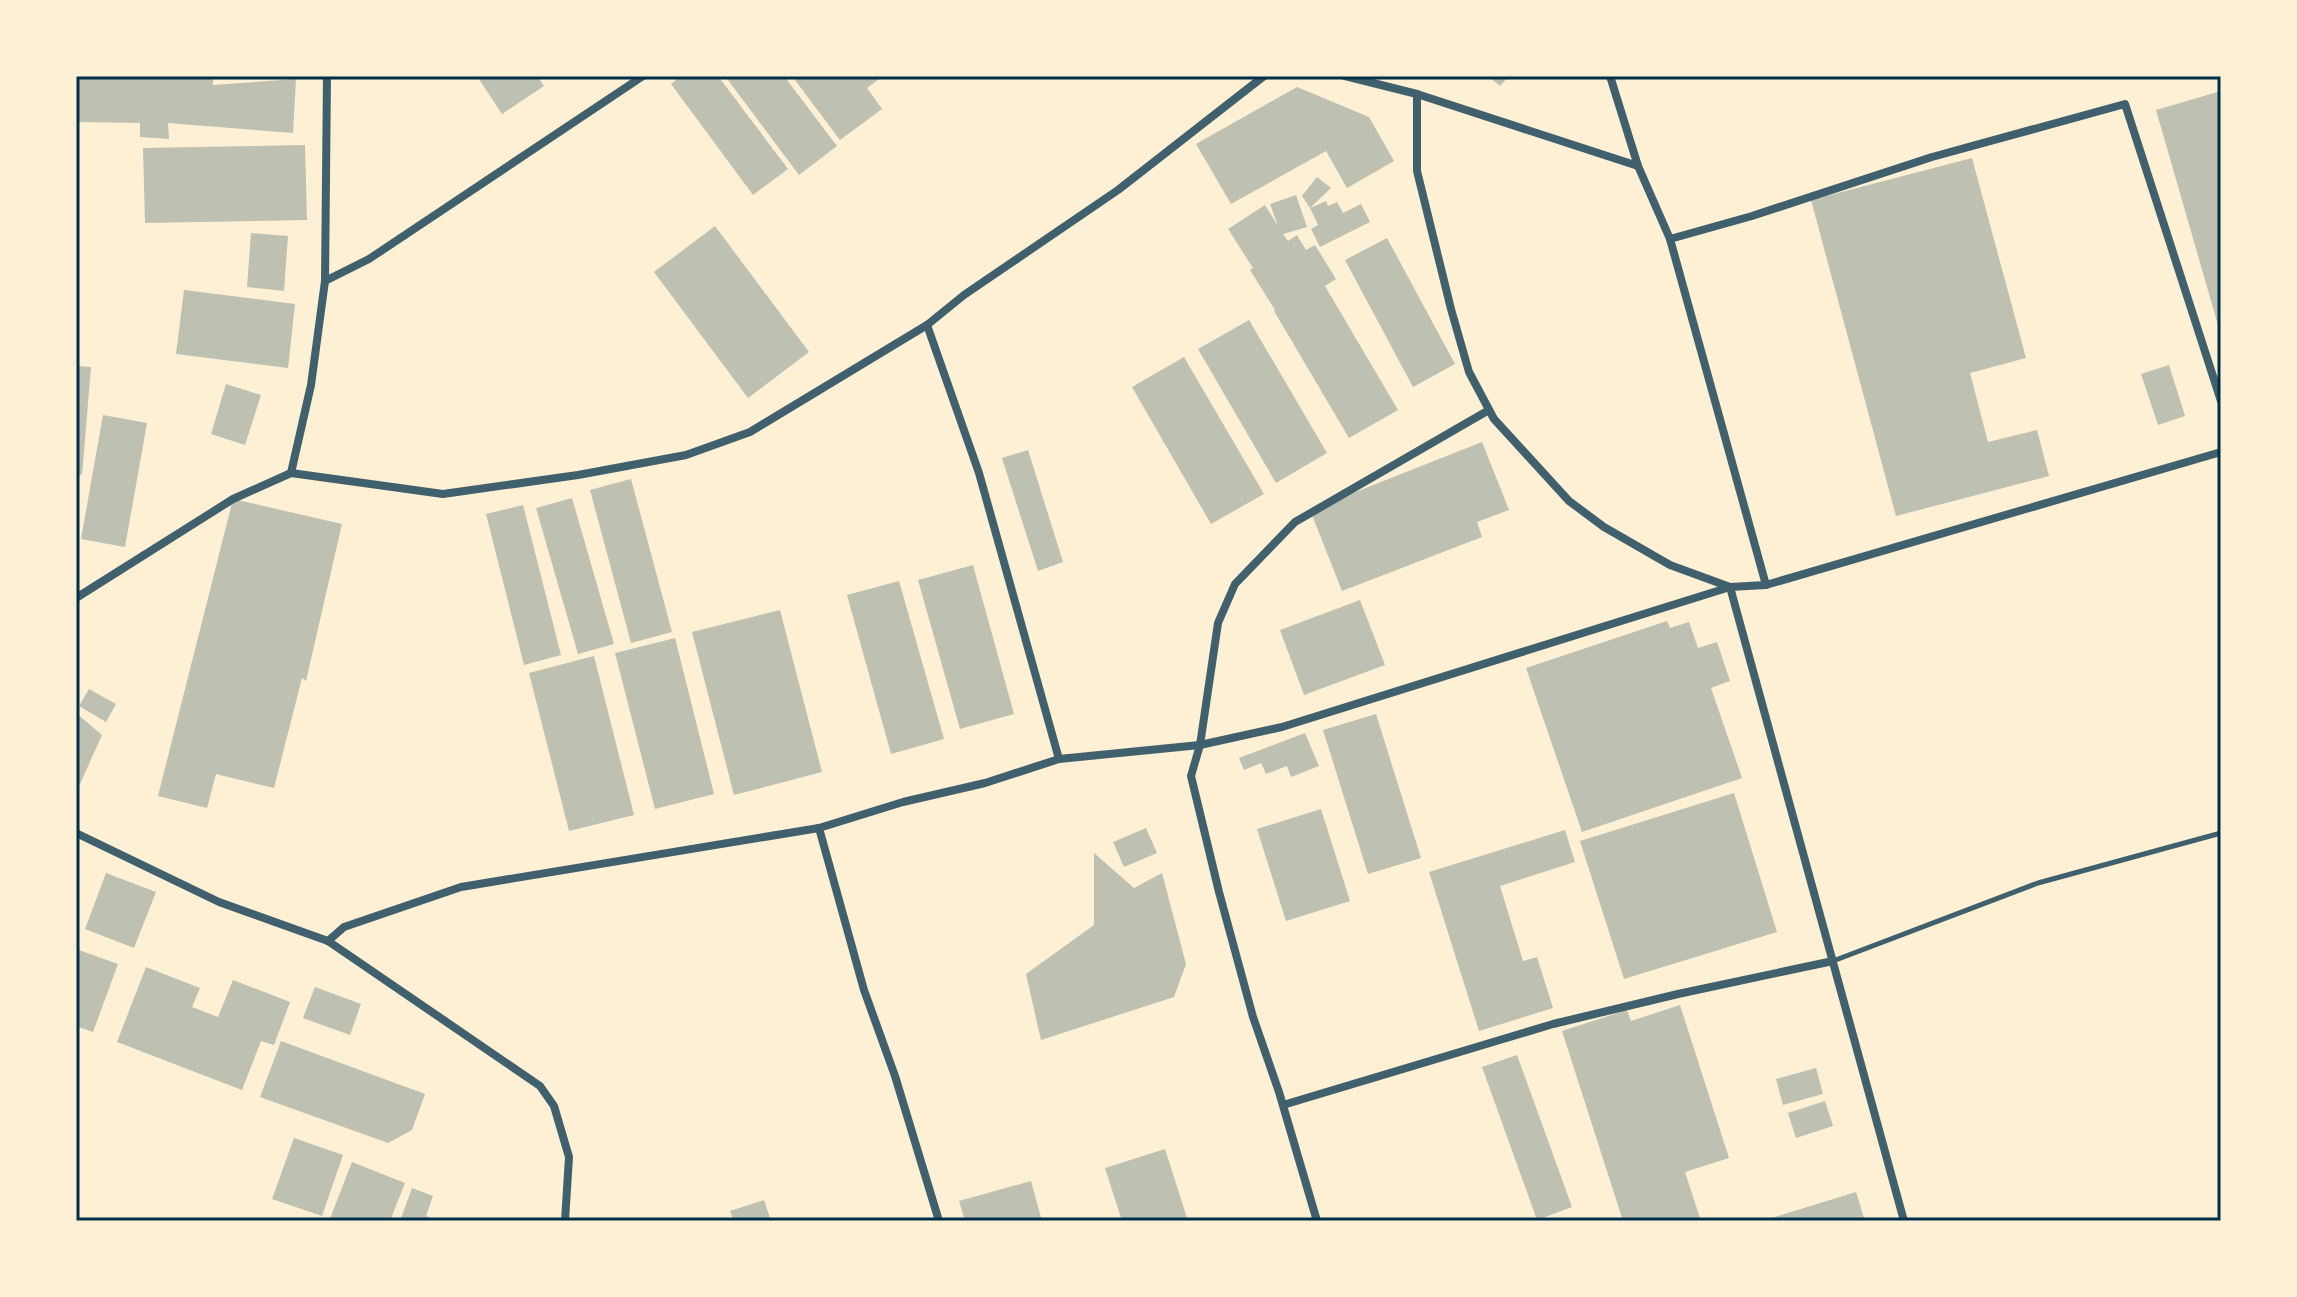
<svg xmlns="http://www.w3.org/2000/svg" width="2297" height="1297" font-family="Rubik,sans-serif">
<rect width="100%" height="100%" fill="#fdf0d5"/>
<!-- building -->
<g fill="#bec0b2">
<path d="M76 76H213V85L296 79 293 133 168 123 169 139 140 137V123L76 122Z"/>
<path d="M477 76H537L544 86 502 114Z"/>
<path d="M681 76H718L788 169 753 195 671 84Z"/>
<path d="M725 76H784L837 146 799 175Z"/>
<path d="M792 76H883L867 88 882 109 840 140Z"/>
<path d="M1488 76H1509L1500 86Z"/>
<path d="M1297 87 1369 117 1394 161 1347 188 1326 151 1231 204 1196 144Z"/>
<path d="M2221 91V332H2220L2156 110Z"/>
<path d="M305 145 307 220 145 223 143 148Z"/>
<path d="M1972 158 2026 358 1970 373 1988 442 2037 430 2049 476 1896 516 1811 200Z"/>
<path d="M1317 177 1331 188 1310 208 1302 196Z"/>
<path d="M1296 195 1307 227 1283 234 1288 241 1297 235 1306 250 1315 245 1336 279 1325 286 1398 410 1349 438 1274 311 1275 310 1250 270 1253 268 1228 229 1265 205 1278 226 1270 204Z"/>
<path d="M1326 201 1328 206 1337 202 1343 213 1361 204 1370 222 1320 247 1311 229 1318 225 1310 208Z"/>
<path d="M715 226 809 352 748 398 654 272Z"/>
<path d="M251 233 288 236 284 291 247 287Z"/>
<path d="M1387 238 1455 364 1413 387 1345 260Z"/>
<path d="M184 290 295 304 288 368 176 354Z"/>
<path d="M1249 320 1327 453 1276 483 1198 349Z"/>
<path d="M1184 357 1264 494 1211 524 1132 387Z"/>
<path d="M2169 365 2185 416 2158 425 2141 374Z"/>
<path d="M76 366 91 367 82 475 76 474Z"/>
<path d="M226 384 261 395 245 445 211 434Z"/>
<path d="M103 415 147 423 125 547 81 539Z"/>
<path d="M1482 442 1509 510 1477 522 1482 537 1342 591 1310 510Z"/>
<path d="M1028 450 1063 562 1038 571 1002 458Z"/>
<path d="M631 479 672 632 631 643 590 490Z"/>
<path d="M572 498 614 644 578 654 536 508Z"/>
<path d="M233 499 342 524 306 681 302 678 274 788 216 774 207 808 158 796Z"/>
<path d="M523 505 561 655 524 665 486 514Z"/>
<path d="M973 565 1014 714 960 729 918 580Z"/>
<path d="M899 581 944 739 891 754 847 595Z"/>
<path d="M1360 600 1385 665 1304 695 1280 630Z"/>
<path d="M780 610 822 772 734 795 692 632Z"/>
<path d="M1667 621 1670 628 1689 622 1698 648 1717 642 1730 681 1711 688 1742 778 1582 832 1526 668Z"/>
<path d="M675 638 714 794 655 809 615 653Z"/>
<path d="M594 656 634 815 569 831 529 673Z"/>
<path d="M89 689 116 704 106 722 79 706Z"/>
<path d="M76 713 102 735 76 793Z"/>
<path d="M1376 714 1421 858 1368 874 1323 730Z"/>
<path d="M1305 733 1319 766 1291 777 1287 766 1266 774 1261 763 1244 770 1239 758Z"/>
<path d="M1734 793 1777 932 1624 979 1580 841Z"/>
<path d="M1321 809 1350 901 1286 921 1257 829Z"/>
<path d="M1146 828 1157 853 1124 867 1113 842Z"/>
<path d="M1565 830 1575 862 1500 886 1523 961 1537 957 1553 1008 1479 1031 1429 872Z"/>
<path d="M1094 853 1134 888 1162 873 1186 964 1174 997 1041 1040 1026 974 1094 925Z"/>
<path d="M106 873 156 892 134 948 85 929Z"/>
<path d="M76 949 118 964 93 1032 76 1026Z"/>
<path d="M146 967 200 988 192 1007 218 1017 233 980 290 1002 274 1045 261 1041 242 1090 117 1042Z"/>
<path d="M315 987 361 1004 350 1035 303 1018Z"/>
<path d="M1680 1005 1729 1158 1685 1172 1701 1221H1623L1562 1031 1627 1010 1631 1021Z"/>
<path d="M281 1041 425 1094 412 1130 388 1143 260 1097Z"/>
<path d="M1517 1055 1572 1207 1537 1220 1482 1067Z"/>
<path d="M1816 1068 1823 1094 1783 1105 1776 1079Z"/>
<path d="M1825 1101 1833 1126 1796 1138 1788 1113Z"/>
<path d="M294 1138 343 1155 322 1216 272 1199Z"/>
<path d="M1165 1149 1188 1221H1122L1105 1168Z"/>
<path d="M352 1162 405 1183 390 1221H329Z"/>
<path d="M1031 1181 1042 1221H965L959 1201Z"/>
<path d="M412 1188 433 1196 426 1216 439 1221H400Z"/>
<path d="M1856 1192 1865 1221H1765V1220Z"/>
<path d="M764 1200 771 1221H734L730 1211Z"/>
</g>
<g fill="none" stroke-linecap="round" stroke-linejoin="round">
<!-- service -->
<path stroke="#3f606c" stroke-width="5" d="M1833 961 2038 883 2221 833"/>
<!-- minor -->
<g stroke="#3f606c" stroke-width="8">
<path d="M1345 76 1417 94 1638 166"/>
<path d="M1610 76 1638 166 1670 239 1766 585"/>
<path d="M1417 94V171L1451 309 1469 372 1494 419 1569 501 1604 527 1670 565 1730 587 1766 585 2221 452"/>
<path d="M1670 239 1752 216 1932 157 2125 104 2221 401"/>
<path d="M325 281 369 259 643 76"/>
<path d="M927 325 979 473 1059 759"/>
<path d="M291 473 311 385 325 281 327 76"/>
<path d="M76 598 233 499 291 473 443 494 578 475 686 455 750 432 927 325 964 295 1118 190 1264 76"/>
<path d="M819 828 864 990 895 1076 939 1221"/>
<path d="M76 833 219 902 328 941 540 1086 554 1106 569 1157 565 1221"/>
<path d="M328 941 344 927 461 887 819 828 903 802 985 783 1059 759 1200 745 1282 727 1730 587 1904 1221"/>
<path d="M1283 1105 1553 1024 1678 994 1833 961"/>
<path d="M1317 1221 1279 1092 1253 1017 1219 892 1191 776 1200 745 1218 623 1235 584 1295 522 1489 410"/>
</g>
</g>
<!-- border -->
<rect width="2297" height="1297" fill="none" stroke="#fdf0d5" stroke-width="156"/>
<rect x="78" y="78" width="2141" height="1141" fill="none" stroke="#003049" stroke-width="3"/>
</svg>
